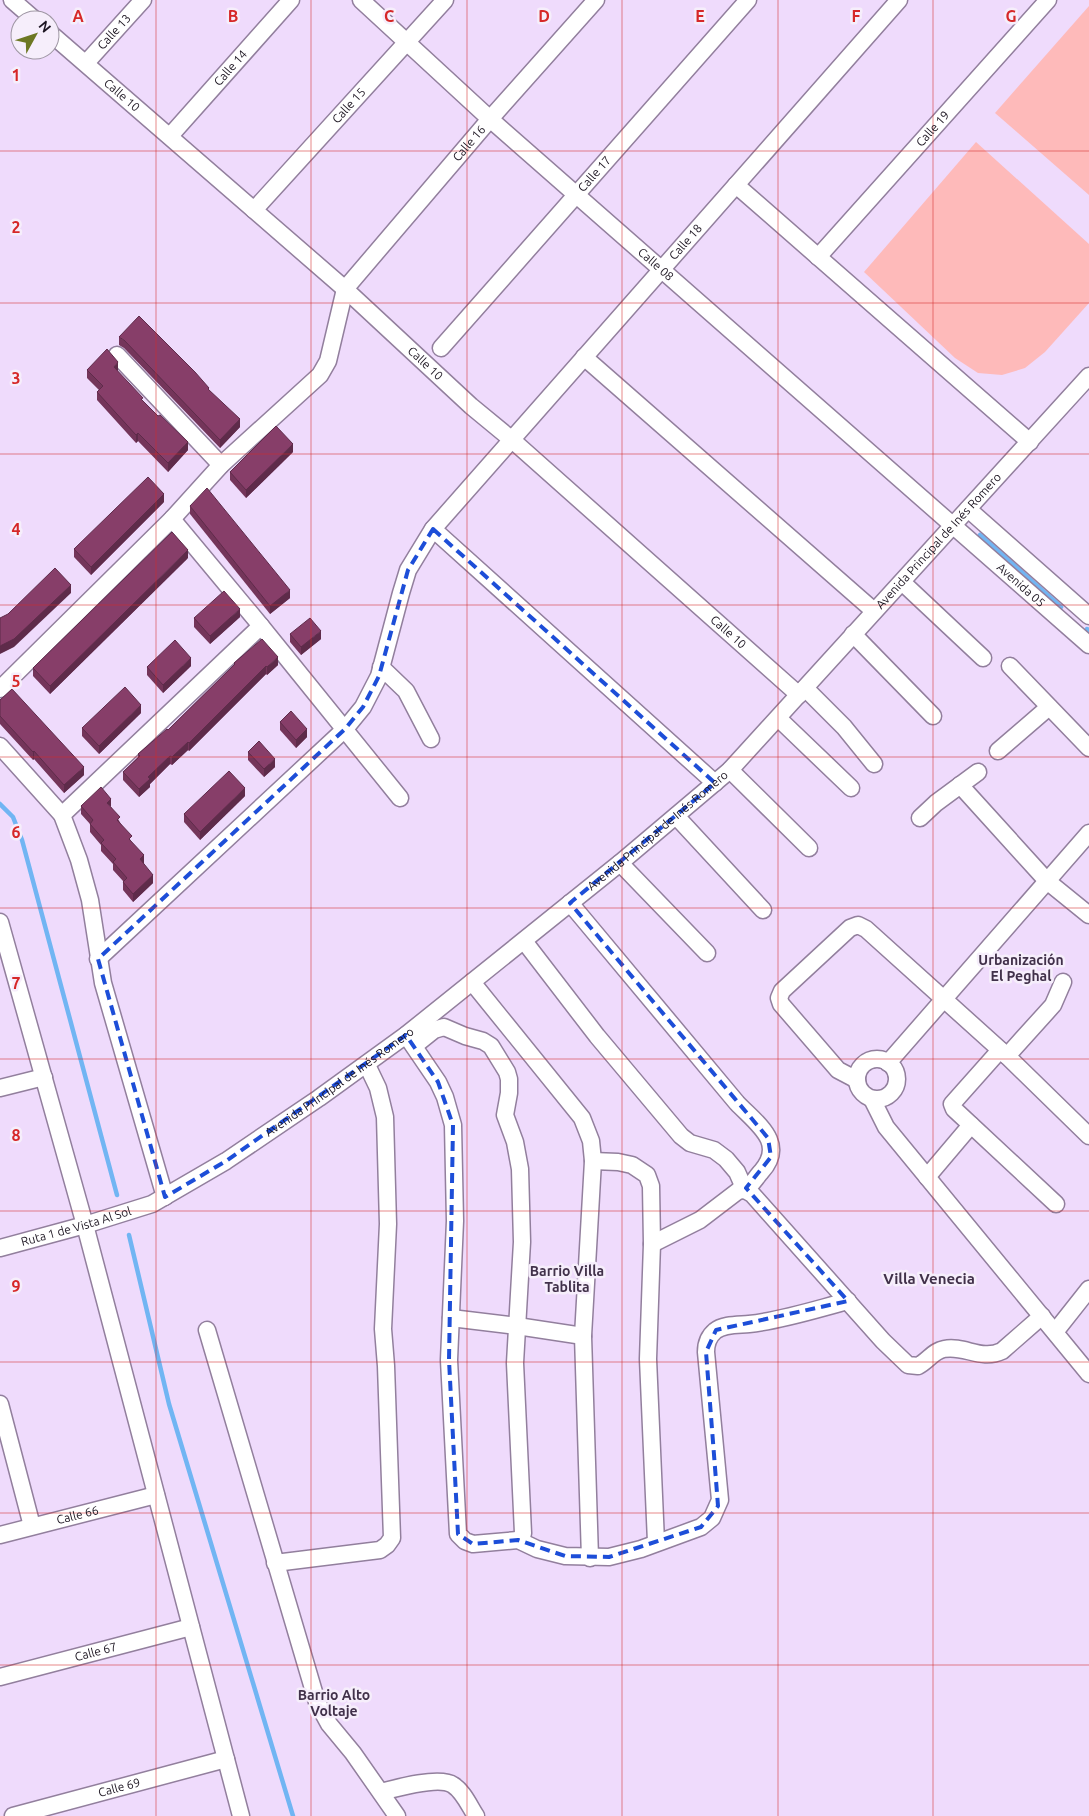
<svg xmlns="http://www.w3.org/2000/svg" width="1089" height="1816" font-family="Ubuntu,sans-serif">
<rect width="100%" height="100%" fill="#efdbfc"/>
<!-- green -->
<g fill="#febaba">
<path d="M1089 6V195L995 113Z"/>
<path d="M976 142 1089 244V303L1045 352 1025 368 1002 375 978 373 955 358 864 272Z"/>
</g>
<g fill="none" stroke-linecap="round" stroke-linejoin="round">
<!-- stream -->
<g stroke="#71b5f3" stroke-width="4.5">
<path d="M980 535 1061 607"/>
<path d="M1087 629 1089 630"/>
<path d="M0 804 13 817 22 840 117 1195"/>
<path d="M129 1235 169 1404 293 1816"/>
</g>
<!-- minor casing -->
<g stroke="#927f9d" stroke-width="19">
<g id="minor">
<path d="M12 0 35 20"/>
<path id="s1" d="M361 0 490 119 1089 645"/>
<path id="s2" d="M50 33 345 289 471 406 511 439 799 695"/>
<path id="s3" d="M86 63 143 0"/>
<path id="s4" d="M170 136 291 0"/>
<path d="M736 185 1030 442"/>
<path id="s5" d="M254 210 445 0"/>
<path id="s6" d="M818 257 1048 0"/>
<path id="s7" d="M441 348 748 0"/>
<path d="M117 355 221 465"/>
<path d="M584 357 874 611"/>
<path d="M968 509 1089 616"/>
<path d="M172 519 261 626 400 798"/>
<path d="M433 529 715 783"/>
<path d="M902 582 983 658"/>
<path d="M853 634 933 716"/>
<path d="M1010 666 1089 748"/>
<path d="M381 667 406 691 431 739"/>
<path d="M805 688 844 727 874 764"/>
<path id="s8" d="M0 689 172 519 221 465 320 375 328 361 345 289 490 119 596 0"/>
<path d="M778 718 851 788"/>
<path d="M0 746 62 815 79 860 90 900 103 983 165 1197"/>
<path d="M998 751 1049 707"/>
<path d="M730 770 809 848"/>
<path d="M960 785 1047 881 1089 915"/>
<path d="M62 815 261 626"/>
<path d="M676 816 763 910"/>
<path d="M920 818 936 803 978 772"/>
<path d="M620 863 707 953"/>
<path d="M570 903 737 1103C757 1124 787 1143 761 1172 756 1177 751 1187 745 1189 743 1191 740 1190 738 1191L700 1220 652 1244"/>
<path d="M0 922 85 1225 241 1816"/>
<path d="M524 941 597 1036 681 1136 690 1143 714 1150 726 1159 737 1172 745 1190 752 1194 883 1341 908 1365 918 1366C928 1361 933 1351 944 1349 965 1345 981 1361 1002 1351L1042 1316"/>
<path id="s9" d="M98 959 345 729 363 707 379 676 401 593 408 570 433 529 899 0"/>
<path d="M472 982 582 1118 591 1141 593 1161 583 1336 590 1558"/>
<path d="M406 1035 438 1082 445 1097 453 1125 455 1221 449 1360 458 1534 465 1541 473 1544 518 1540 537 1549 565 1556 609 1557 641 1549 701 1527 712 1518 720 1500 706 1352C706 1344 709 1336 715 1331 723 1324 739 1325 749 1324 780 1321 817 1309 848 1301"/>
<path d="M414 1046 434 1030 444 1027 465 1036 483 1041 491 1046 507 1072 509 1079V1093L505 1115 515 1142 520 1169 522 1242 515 1363 523 1533 522 1537 518 1540"/>
<path d="M1000 1050 952 1104 954 1109 1056 1204"/>
<path d="M1007 1056 1053 1005 1063 982"/>
<circle cx="877" cy="1079" r="20"/>
<path d="M888 1063 1089 833"/>
<path d="M857 1080 838 1070 781 1004 779 998 782 991 850 928 858 925 866 929 1007 1056 1089 1136"/>
<path d="M0 1088 44 1077"/>
<path d="M872 1099 886 1127 1089 1374"/>
<path d="M593 1161 618 1162 632 1165 647 1175 651 1186 652 1244 648 1359 656 1542"/>
<path d="M927 1177 971 1125"/>
<path id="s10" d="M0 1248 85 1225 152 1204 226 1161 319 1098 406 1035 620 863 730 770 1089 376"/>
<path d="M451 1318 517 1326 583 1336"/>
<path d="M207 1330 317 1702 329 1724 353 1753 397 1816"/>
<path d="M1055 1332 1089 1289"/>
<path d="M0 1404 32 1526"/>
<path id="s11" d="M0 1535 156 1495"/>
<path d="M275 1563 380 1550 387 1545 392 1538 386 1366 383 1329 388 1224 385 1117 378 1088 367 1065"/>
<path id="s12" d="M0 1677 191 1627"/>
<path d="M381 1792C396 1788 440 1776 453 1785 463 1791 470 1807 476 1816"/>
<path id="s13" d="M13 1816 226 1759"/>
</g>
</g>
<!-- minor -->
<use href="#minor" stroke="#fff" stroke-width="16"/>
</g>
<!-- wall -->
<g fill="#74355a">
<path d="M119 337 209 390 240 427 220 448 124 348 119 345Z"/>
<path d="M87 370H118L117 371 143 401 188 450 168 472 138 441 136 443 97 400V392L99 390 87 378Z"/>
<path d="M293 452 246 498 230 480V472Z"/>
<path d="M164 502 91 575 74 557V549Z"/>
<path d="M190 506 290 598 270 614 190 514Z"/>
<path d="M188 558 50 694 33 676V668Z"/>
<path d="M240 617 210 644 194 627V618Z"/>
<path d="M290 634 321 639 301 655 290 642Z"/>
<path d="M234 663 278 665 267 675 266 674 189 751 188 750 172 765 170 764 150 784V787L139 797 123 780V772L138 757V754L168 730 234 665Z"/>
<path d="M191 666 163 693 147 675V667Z"/>
<path d="M0 700 84 775 64 793 34 759 33 760 0 724Z"/>
<path d="M141 713 99 754 82 736V728Z"/>
<path d="M280 722 307 737 296 748 280 730Z"/>
<path d="M248 752 275 767 264 777 248 760Z"/>
<path d="M245 796 200 840 184 822V814Z"/>
<path d="M81 806 111 807 144 863 143 864 153 883 133 902 123 890V881L113 870V864L101 851V845L90 832V824L81 814Z"/>
</g>
<!-- shaded-wall -->
<g fill="#5e2b4a">
<path d="M118 362V370L114 375V367Z"/>
<path d="M240 419V427L220 448V440Z"/>
<path d="M138 433V441L136 443V435Z"/>
<path d="M188 442V450L168 472V463Z"/>
<path d="M293 444V452L246 498V490Z"/>
<path d="M164 494V502L91 575V567Z"/>
<path d="M188 550V558L50 694V686Z"/>
<path d="M71 585V593L14 647 0 654V646Z"/>
<path d="M290 590V598L270 614V606Z"/>
<path d="M240 609V617L210 644V636Z"/>
<path d="M321 631V639L301 655V647Z"/>
<path d="M278 657V665L267 675V667Z"/>
<path d="M191 658V666L163 693V685Z"/>
<path d="M266 666V674L189 751V743Z"/>
<path d="M141 705V713L99 754V746Z"/>
<path d="M307 729V737L296 748V740Z"/>
<path d="M188 742V750L172 765V757Z"/>
<path d="M34 751V759L33 760V752Z"/>
<path d="M170 756V764L150 784V787L139 797V789L148 777Z"/>
<path d="M275 759V767L264 777V769Z"/>
<path d="M84 767V775L64 793V785Z"/>
<path d="M245 788V796L200 840V832Z"/>
<path d="M111 799V807L107 803Z"/>
<path d="M144 855V863L140 867V859Z"/>
<path d="M153 875V883L133 902V894Z"/>
</g>
<!-- building -->
<g fill="#873e69" stroke="#5e2b4a">
<path d="M139 316 195 372 209 388 208 389 240 419 220 440 124 340 119 337Z"/>
<path d="M107 349 118 362 114 367 143 398 141 399 158 416 160 415 188 442 168 463 138 433 136 435 97 392 103 386 87 370Z"/>
<path d="M276 426 293 444 246 490 230 472Z"/>
<path d="M148 477 164 494 91 567 74 549Z"/>
<path d="M207 488 290 590 270 606 190 506Z"/>
<path d="M172 532 188 550 50 686 33 668Z"/>
<path d="M55 568 71 585 14 639 0 646V618L8 614Z"/>
<path d="M224 591 240 609 210 636 194 618Z"/>
<path d="M310 618 321 631 301 647 290 634Z"/>
<path d="M262 639 278 657 267 667 266 666 189 743 188 742 172 757 170 756 148 777 150 779 139 789 123 772 140 756 138 754 167 729 168 730 235 664 234 663Z"/>
<path d="M175 640 191 658 163 685 147 667Z"/>
<path d="M125 687 141 705 99 746 82 728Z"/>
<path d="M12 689 84 767 64 785 34 751 33 752 0 716V700Z"/>
<path d="M291 711 307 729 296 740 280 722Z"/>
<path d="M259 741 275 759 264 769 248 752Z"/>
<path d="M229 771 245 788 200 832 184 814Z"/>
<path d="M101 787 111 799 107 803 120 817 117 820 132 836 129 839 144 855 140 859 153 875 133 894 123 882 127 878 113 862 116 859 101 843 104 840 90 824 93 820 81 806Z"/>
</g>
<!-- marked area -->
<path fill="none" stroke="#1d4ed8" stroke-width="4" stroke-dasharray="10 6" stroke-linejoin="round" d="M433 529 715 783 570 903 768 1138 771 1157 746 1188 848 1301 716 1330 706 1352 718 1506 701 1527 609 1557 565 1556 518 1540 473 1544 458 1534 449 1360 453 1125 438 1082 406 1035 226 1161 165 1197 98 959 345 729 363 707 379 676 408 570Z"/>
<!-- grid -->
<path fill="none" stroke="#d62828" stroke-width="1" stroke-opacity="0.55" d="M156 0V1816M311 0V1816M467 0V1816M622 0V1816M778 0V1816M933 0V1816M0 151H1089M0 303H1089M0 454H1089M0 605H1089M0 757H1089M0 908H1089M0 1059H1089M0 1211H1089M0 1362H1089M0 1513H1089M0 1665H1089"/>
<g text-anchor="middle" stroke-width="5" stroke-linejoin="round" paint-order="stroke">
<!-- street labels -->
<g font-size="12" fill="#1c1521" stroke="#f6eefb">
<text dy="4" stroke="none"><textPath href="#s3" startOffset="42">Calle 13</textPath></text>
<text dy="4" stroke="none"><textPath href="#s4" startOffset="91">Calle 14</textPath></text>
<text dy="4" stroke="none"><textPath href="#s2" startOffset="95">Calle 10</textPath></text>
<text dy="4" stroke="none"><textPath href="#s5" startOffset="141">Calle 15</textPath></text>
<text dy="4" stroke="none"><textPath href="#s6" startOffset="172">Calle 19</textPath></text>
<text dy="4" stroke="none"><textPath href="#s8" startOffset="730">Calle 16</textPath></text>
<text dy="4" stroke="none"><textPath href="#s7" startOffset="232">Calle 17</textPath></text>
<text dy="4" stroke="none"><textPath href="#s9" startOffset="941">Calle 18</textPath></text>
<text dy="4" stroke="none"><textPath href="#s1" startOffset="396">Calle 08</textPath></text>
<text dy="4" stroke="none"><textPath href="#s2" startOffset="500">Calle 10</textPath></text>
<text dy="4" stroke="none"><textPath href="#s10" startOffset="1192">Avenida Principal de Inés Romero</textPath></text>
<text dy="4" stroke="none"><textPath href="#s1" startOffset="882">Avenida 05</textPath></text>
<text dy="4" stroke="none"><textPath href="#s2" startOffset="905">Calle 10</textPath></text>
<text dy="4" stroke="none"><textPath href="#s10" startOffset="788">Avenida Principal de Inés Romero</textPath></text>
<text dy="4" stroke="none"><textPath href="#s10" startOffset="382">Avenida Principal de Inés Romero</textPath></text>
<text dy="4" stroke="none"><textPath href="#s10" startOffset="79">Ruta 1 de Vista Al Sol</textPath></text>
<text dy="4" stroke="none"><textPath href="#s11" startOffset="80">Calle 66</textPath></text>
<text dy="4" stroke="none"><textPath href="#s12" startOffset="99">Calle 67</textPath></text>
<text dy="4" stroke="none"><textPath href="#s13" startOffset="110">Calle 69</textPath></text>
</g>
<!-- neighbourhood labels -->
<g font-size="14" font-weight="bold" fill="#41314a" stroke="#f6eefb">
<text x="1021" y="965">Urbanización<tspan x="1021" dy="16">El Peghal</tspan></text>
<text x="567" y="1276">Barrio Villa<tspan x="567" dy="16">Tablita</tspan></text>
<text x="334" y="1700">Barrio Alto<tspan x="334" dy="16">Voltaje</tspan></text>
</g>
<!-- quarter labels -->
<g font-size="15" font-weight="bold" fill="#41314a" stroke="#f6eefb">
<text x="929" y="1284">Villa Venecia</text>
</g>
</g>
<g font-size="16" text-anchor="middle" font-weight="bold" fill="#d62828" stroke="#f6eefb" stroke-width="5" stroke-linejoin="round" paint-order="stroke">
<text x="78" y="22">A</text>
<text x="233" y="22">B</text>
<text x="389" y="22">C</text>
<text x="544" y="22">D</text>
<text x="700" y="22">E</text>
<text x="856" y="22">F</text>
<text x="1011" y="22">G</text>
<text x="16" y="81">1</text>
<text x="16" y="233">2</text>
<text x="16" y="384">3</text>
<text x="16" y="535">4</text>
<text x="16" y="687">5</text>
<text x="16" y="838">6</text>
<text x="16" y="989">7</text>
<text x="16" y="1141">8</text>
<text x="16" y="1292">9</text>
</g>
<!-- north arrow -->
<g transform="translate(35 35) rotate(50)"><circle r="24" fill="#f6eefb" stroke="#9f97a4"/>
<path d="M0-4L9 19L0 12L-9 19Z" fill="#6d7823"/>
<text y="-8" font-size="14" font-weight="bold" text-anchor="middle" fill="#1c1521">N</text>
</g>
</svg>
